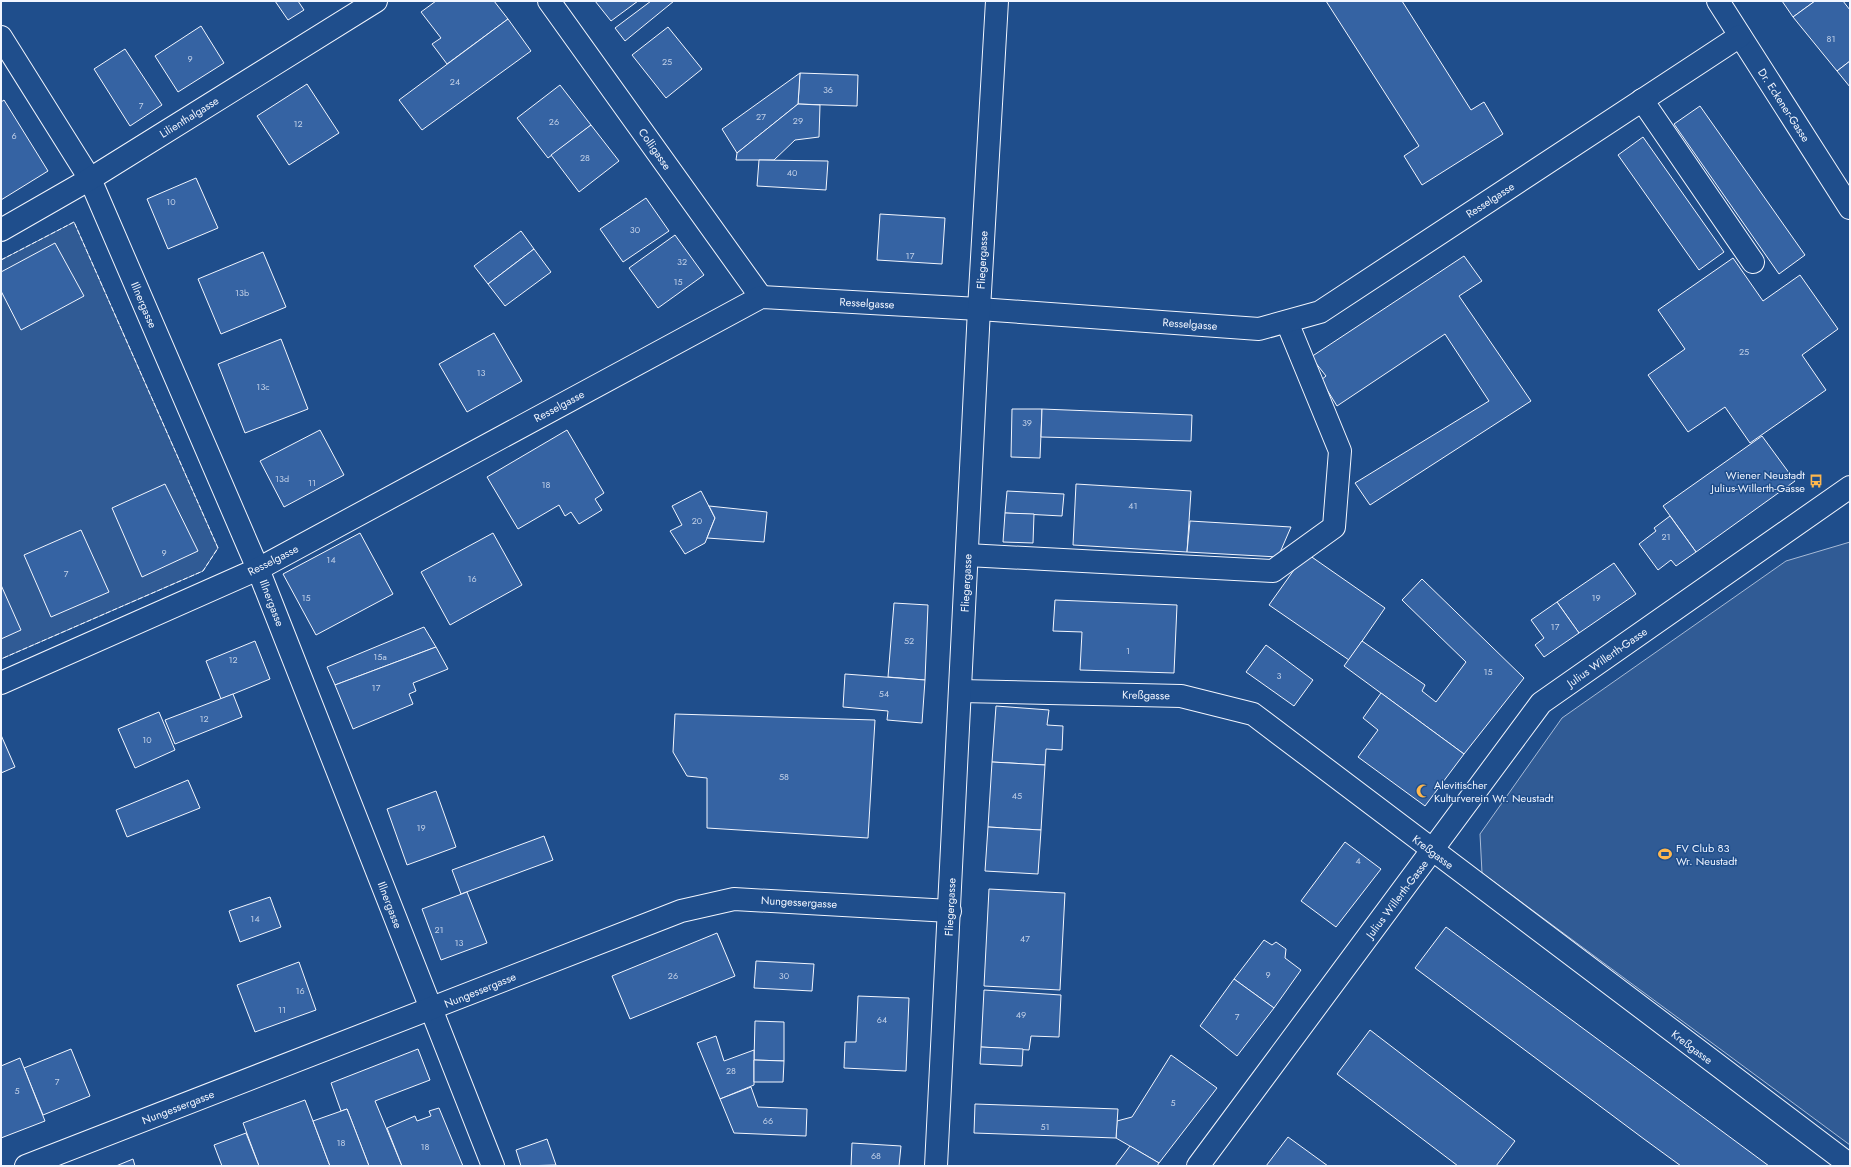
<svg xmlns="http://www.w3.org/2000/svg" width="1851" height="1167" font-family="Jost,sans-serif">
<rect width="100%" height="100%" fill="#1f4e8c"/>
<!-- green -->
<g fill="#305b95" stroke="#a8bbd7">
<path d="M74 222 218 548 203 571 1 659V260Z"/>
<path d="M1850 542V1145L1482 873 1480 834 1562 718 1786 561Z"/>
</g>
<!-- building -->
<g fill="#3563a3" stroke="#f2f6ff">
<path d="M275 1H298L304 10 288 20Z"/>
<path d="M436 1H494L508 19 447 64 432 44 441 38 421 12Z"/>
<path d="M595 1H638L611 21Z"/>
<path d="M651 1H674L625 41 615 28Z"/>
<path d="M1326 1H1402L1471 110 1484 102 1503 134 1422 185 1404 156 1419 146Z"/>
<path d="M1782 1H1815L1793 17Z"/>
<path d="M1815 1H1843L1850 10V61L1837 71 1793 17Z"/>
<path d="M508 19 531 51 422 130 399 100Z"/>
<path d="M201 26 224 63 178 92 155 56Z"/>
<path d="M668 27 702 69 666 98 632 55Z"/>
<path d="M125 49 162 105 130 126 94 69Z"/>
<path d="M1850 61V87L1837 71Z"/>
<path d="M800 73 858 75 857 106 798 104Z"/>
<path d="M800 73 798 104 737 153 722 129Z"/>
<path d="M307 84 339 133 289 165 257 116Z"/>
<path d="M560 85 591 125 548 158 517 118Z"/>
<path d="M4 100 48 171 1 200V102Z"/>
<path d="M798 104 820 105 819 137 795 140 774 160H736L737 153Z"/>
<path d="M1700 106 1805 255 1779 274 1674 124Z"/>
<path d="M591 125 619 161 579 192 551 155Z"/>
<path d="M1643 137 1724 252 1699 270 1618 155Z"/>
<path d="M759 160 828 161 826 190 757 186Z"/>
<path d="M196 178 218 228 168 249 147 199Z"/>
<path d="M646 198 669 231 623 262 600 229Z"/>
<path d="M880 214 945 218 942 264 877 260Z"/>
<path d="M521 231 534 249 488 284 474 266Z"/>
<path d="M675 235 704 275 658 308 629 268Z"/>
<path d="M55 243 84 296 21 330 1 291V272Z"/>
<path d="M534 249 551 272 505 306 488 284Z"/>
<path d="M263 252 286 307 221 334 198 279Z"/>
<path d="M1464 256 1482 281 1459 296 1531 401 1370 505 1355 483 1489 401 1445 334 1337 406 1321 380 1326 376 1311 357Z"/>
<path d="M1733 258 1763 301 1800 275 1838 329 1802 355 1826 390 1750 443 1725 407 1688 432 1648 375 1685 349 1658 310Z"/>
<path d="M494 333 522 381 467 412 439 364Z"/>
<path d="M281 339 308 409 245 433 218 364Z"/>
<path d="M1012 409H1042L1040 458 1011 457Z"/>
<path d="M1042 409 1192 415 1191 441 1041 437Z"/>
<path d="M320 430 344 475 284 507 260 461Z"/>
<path d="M567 430 604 493 595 499 602 510 579 524 571 512 565 516 559 505 518 529 487 477Z"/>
<path d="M1762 436 1795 481 1696 552 1663 506Z"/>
<path d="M165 484 198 551 142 577 112 508Z"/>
<path d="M1076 484 1191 491 1187 552 1073 545Z"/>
<path d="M701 491 715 518 705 543 685 554 670 531 682 525 672 506Z"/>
<path d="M1007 491 1064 494 1062 516 1005 513Z"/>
<path d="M709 506 767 512 764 542 707 538 715 518Z"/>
<path d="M1005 513 1034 514 1033 543 1003 542Z"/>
<path d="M1670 516 1696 552 1676 566 1671 560 1658 570 1639 544 1656 531 1654 528Z"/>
<path d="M1190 521 1291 527 1278 557 1187 552Z"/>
<path d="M81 530 109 592 51 617 24 555Z"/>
<path d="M360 533 393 594 316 635 283 574Z"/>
<path d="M493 533 522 585 450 625 421 572Z"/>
<path d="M1306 553 1385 608 1349 660 1269 605Z"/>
<path d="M1614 563 1636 594 1579 633 1557 602Z"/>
<path d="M1422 579 1524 678 1464 754 1344 666 1362 641 1425 685 1422 691 1436 702 1466 662 1402 600Z"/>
<path d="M1 585 21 630 1 639Z"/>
<path d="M1055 600 1177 605 1174 673 1080 670 1082 632 1053 631Z"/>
<path d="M1557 602 1579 633 1544 657 1535 645 1544 638 1531 620Z"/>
<path d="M894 603 928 605 925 680 888 677Z"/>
<path d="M424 627 436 647 335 685 327 667Z"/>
<path d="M255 641 270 679 221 699 206 661Z"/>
<path d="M1266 645 1313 680 1294 706 1246 672Z"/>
<path d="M436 647 448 669 413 683 416 691 409 694 413 704 353 729 335 685Z"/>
<path d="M845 674 925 680 922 723 887 720 888 711 843 707Z"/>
<path d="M1381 693 1464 754 1425 806 1358 757 1378 730 1363 718Z"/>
<path d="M233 694 242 717 175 744 165 720Z"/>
<path d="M996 706 1049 710 1047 725 1063 726 1062 750 1046 749 1045 765 992 762Z"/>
<path d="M159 712 175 750 135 768 118 729Z"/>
<path d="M675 714 875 720 868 838 707 828V778L687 776 673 752Z"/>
<path d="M1 735 15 767 1 773Z"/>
<path d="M992 762 1045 765 1041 830 988 827Z"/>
<path d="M188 780 200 808 127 837 116 810Z"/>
<path d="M436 791 456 847 407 865 387 809Z"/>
<path d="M988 827 1041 830 1038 874 985 871Z"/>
<path d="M544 836 553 860 461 894 452 870Z"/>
<path d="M1345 842 1381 869 1336 927 1301 901Z"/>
<path d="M989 889 1065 893 1060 990 984 986Z"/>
<path d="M467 892 487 943 441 960 422 909Z"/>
<path d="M270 897 281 927 240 942 229 911Z"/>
<path d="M1446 927 1769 1166H1681L1644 1139 1415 968Z"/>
<path d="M717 933 735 976 630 1019 612 976Z"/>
<path d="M1264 940 1272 945 1276 942 1286 949 1285 958 1301 970 1274 1008 1234 979Z"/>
<path d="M756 961 814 964 812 991 754 988Z"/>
<path d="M299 962 316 1010 255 1032 237 985Z"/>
<path d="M1234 979 1274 1008 1237 1056 1200 1026Z"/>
<path d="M984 990 1061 995 1059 1037 1031 1036 1029 1050 981 1047Z"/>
<path d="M858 996 909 998 906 1071 844 1068 845 1042H856Z"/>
<path d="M755 1021 784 1022V1061L754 1060Z"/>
<path d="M1370 1030 1515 1141 1496 1166H1458L1337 1074Z"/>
<path d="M716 1036 724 1061 754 1050V1085L720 1099 697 1043Z"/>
<path d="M981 1047 1023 1049 1022 1066 980 1064Z"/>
<path d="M71 1049 90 1096 43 1115 24 1068Z"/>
<path d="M418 1049 430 1080 375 1101 402 1166H369L347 1109 341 1111 331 1083Z"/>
<path d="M1171 1055 1217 1088 1159 1163 1116 1138 1117 1121 1132 1117Z"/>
<path d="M20 1058 45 1121 1 1138V1066Z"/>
<path d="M754 1060 784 1061 783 1082H754Z"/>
<path d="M751 1087 758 1107 807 1109 806 1136 734 1133 720 1099Z"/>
<path d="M305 1100 330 1166H259L243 1123Z"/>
<path d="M975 1104 1118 1109 1116 1138 974 1133Z"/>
<path d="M439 1108 463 1166H402L387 1128 415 1116 417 1121 431 1116 429 1111Z"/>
<path d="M347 1109 369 1166H330L313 1121Z"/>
<path d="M246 1133 259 1166H222L214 1145Z"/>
<path d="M1288 1137 1328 1166H1266Z"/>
<path d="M547 1139 556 1165 521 1166 516 1150Z"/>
<path d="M852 1143 901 1146 899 1166H851Z"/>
<path d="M1130 1146 1159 1163 1157 1166H1115Z"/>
<path d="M133 1159 135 1166H116Z"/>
</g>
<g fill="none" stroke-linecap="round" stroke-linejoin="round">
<!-- minor casing -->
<g stroke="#f2f6ff" stroke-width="24">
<g id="minor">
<path d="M549 1 761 297"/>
<path d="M1718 1 1850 208"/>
<path d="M1 37 90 179 258 569 493 1166"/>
<path d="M1642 100 1753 262"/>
<path d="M1 230 90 179 376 1"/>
<path d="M967 555 1273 571 1334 527 1340 451 1287 322"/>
<path d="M1 683 258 569 761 297 979 309 1259 329 1320 312 1740 36"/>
<path d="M960 691 1181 696 1253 714 1850 1165"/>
<path d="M26 1166 681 911 734 899 950 911"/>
<path d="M936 1166 979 309 997 1"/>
<path d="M1198 1166 1541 703 1850 487"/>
</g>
</g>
<!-- minor -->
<use href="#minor" stroke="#1f4e8c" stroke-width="22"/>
<!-- fence -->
<path stroke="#f2f6ff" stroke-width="1" stroke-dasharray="5 2" stroke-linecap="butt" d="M1 260 74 222 218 548 203 571 1 659"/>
</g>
<!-- icons -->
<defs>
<g id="bus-bare" transform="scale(1.08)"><path d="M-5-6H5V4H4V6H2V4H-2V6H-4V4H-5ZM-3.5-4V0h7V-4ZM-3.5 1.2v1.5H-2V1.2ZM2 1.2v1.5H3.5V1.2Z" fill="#ffb74d" stroke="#1f4e8c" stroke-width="2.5" paint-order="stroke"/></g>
<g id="mosque-bare" transform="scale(1.08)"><path d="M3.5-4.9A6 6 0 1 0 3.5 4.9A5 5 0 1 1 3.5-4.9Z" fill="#ffb74d" stroke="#1f4e8c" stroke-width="2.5" paint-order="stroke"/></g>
<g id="stadium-bare" transform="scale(1.08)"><path d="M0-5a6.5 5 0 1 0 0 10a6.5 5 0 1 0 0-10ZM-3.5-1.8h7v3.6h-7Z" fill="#ffb74d" stroke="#1f4e8c" stroke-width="2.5" paint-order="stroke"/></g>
</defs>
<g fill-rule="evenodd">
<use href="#bus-bare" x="1816" y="481"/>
<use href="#mosque-bare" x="1423" y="791"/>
<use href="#stadium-bare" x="1665" y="854"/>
</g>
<g text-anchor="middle" stroke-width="3" stroke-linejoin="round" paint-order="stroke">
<!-- number labels -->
<g font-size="9" fill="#c3d1e8">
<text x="1831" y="42">81</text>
<text x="190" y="62">9</text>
<text x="667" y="65">25</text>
<text x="455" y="85">24</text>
<text x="828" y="93">36</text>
<text x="141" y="109">7</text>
<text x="761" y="120">27</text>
<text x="798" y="124">29</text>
<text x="554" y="125">26</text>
<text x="298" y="127">12</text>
<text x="14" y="139">6</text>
<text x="585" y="161">28</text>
<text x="792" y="176">40</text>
<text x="171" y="205">10</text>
<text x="635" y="233">30</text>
<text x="910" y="259">17</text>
<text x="682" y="265">32</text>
<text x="678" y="285">15</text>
<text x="242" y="296">13b</text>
<text x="1744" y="355">25</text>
<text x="481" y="376">13</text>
<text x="263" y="390">13c</text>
<text x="1027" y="426">39</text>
<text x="282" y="482">13d</text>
<text x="312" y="486">11</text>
<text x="546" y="488">18</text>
<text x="1133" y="509">41</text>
<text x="697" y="524">20</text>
<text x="1666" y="540">21</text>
<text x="164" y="556">9</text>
<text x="331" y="563">14</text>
<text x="66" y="577">7</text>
<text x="472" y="582">16</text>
<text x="306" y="601">15</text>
<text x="1596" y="601">19</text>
<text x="1555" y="630">17</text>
<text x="909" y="644">52</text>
<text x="1128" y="654">1</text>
<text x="380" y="660">15a</text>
<text x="233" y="663">12</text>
<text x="1488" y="675">15</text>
<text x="1279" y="679">3</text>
<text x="376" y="691">17</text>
<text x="884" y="697">54</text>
<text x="204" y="722">12</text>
<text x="147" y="743">10</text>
<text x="784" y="780">58</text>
<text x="1017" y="799">45</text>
<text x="421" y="831">19</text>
<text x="1358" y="864">4</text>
<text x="255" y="922">14</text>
<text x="439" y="933">21</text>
<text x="1025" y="942">47</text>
<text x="459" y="946">13</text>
<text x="1268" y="978">9</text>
<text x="673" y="979">26</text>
<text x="784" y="979">30</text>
<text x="300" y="994">16</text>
<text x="282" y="1013">11</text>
<text x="1021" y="1018">49</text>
<text x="1237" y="1020">7</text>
<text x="882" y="1023">64</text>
<text x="731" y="1074">28</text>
<text x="57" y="1085">7</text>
<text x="17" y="1094">5</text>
<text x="1173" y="1106">5</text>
<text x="768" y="1124">66</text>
<text x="1045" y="1130">51</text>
<text x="341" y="1146">18</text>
<text x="425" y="1150">18</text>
<text x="876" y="1159">68</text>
</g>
<!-- street labels -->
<g font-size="11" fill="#f2f6ff" stroke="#1f4e8c">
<text transform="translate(1784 105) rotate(57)" y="4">Dr. Eckener-Gasse</text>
<text transform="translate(189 117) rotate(-32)" y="4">Lilienthalgasse</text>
<text transform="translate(655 149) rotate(55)" y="4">Colligasse</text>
<text transform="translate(1490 200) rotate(-33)" y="4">Resselgasse</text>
<text transform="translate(982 260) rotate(-87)" y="4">Fliegergasse</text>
<text transform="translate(867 303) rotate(3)" y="4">Resselgasse</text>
<text transform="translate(144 305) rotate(67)" y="4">Illnergasse</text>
<text transform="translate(1190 324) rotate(4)" y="4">Resselgasse</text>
<text transform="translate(559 406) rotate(-28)" y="4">Resselgasse</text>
<text transform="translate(273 560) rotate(-27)" y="4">Resselgasse</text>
<text transform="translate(966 583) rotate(-87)" y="4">Fliegergasse</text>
<text transform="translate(272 603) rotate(69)" y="4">Illnergasse</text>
<text transform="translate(1607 657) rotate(-35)" y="4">Julius Willerth-Gasse</text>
<text transform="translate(1146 695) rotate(1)" y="4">Kreßgasse</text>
<text transform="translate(1433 852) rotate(37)" y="4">Kreßgasse</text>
<text transform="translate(1397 899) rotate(-53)" y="4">Julius Willerth-Gasse</text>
<text transform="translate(799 902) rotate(3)" y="4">Nungessergasse</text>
<text transform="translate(390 905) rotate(69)" y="4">Illnergasse</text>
<text transform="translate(950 907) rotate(-87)" y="4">Fliegergasse</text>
<text transform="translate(480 990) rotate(-22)" y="4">Nungessergasse</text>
<text transform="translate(1692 1047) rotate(37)" y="4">Kreßgasse</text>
<text transform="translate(178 1107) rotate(-21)" y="4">Nungessergasse</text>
</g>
<!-- poi labels -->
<g font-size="11" fill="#f2f6ff" stroke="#1f4e8c" text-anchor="start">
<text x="1805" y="479" text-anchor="end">Wiener Neustadt<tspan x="1805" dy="13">Julius-Willerth-Gasse</tspan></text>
<text x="1434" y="789">Alevitischer<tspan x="1434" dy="13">Kulturverein Wr. Neustadt</tspan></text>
<text x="1676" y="852">FV Club 83<tspan x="1676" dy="13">Wr. Neustadt</tspan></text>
</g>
</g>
<!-- border -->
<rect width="1851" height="1167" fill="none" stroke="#f2f6ff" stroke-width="4"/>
</svg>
